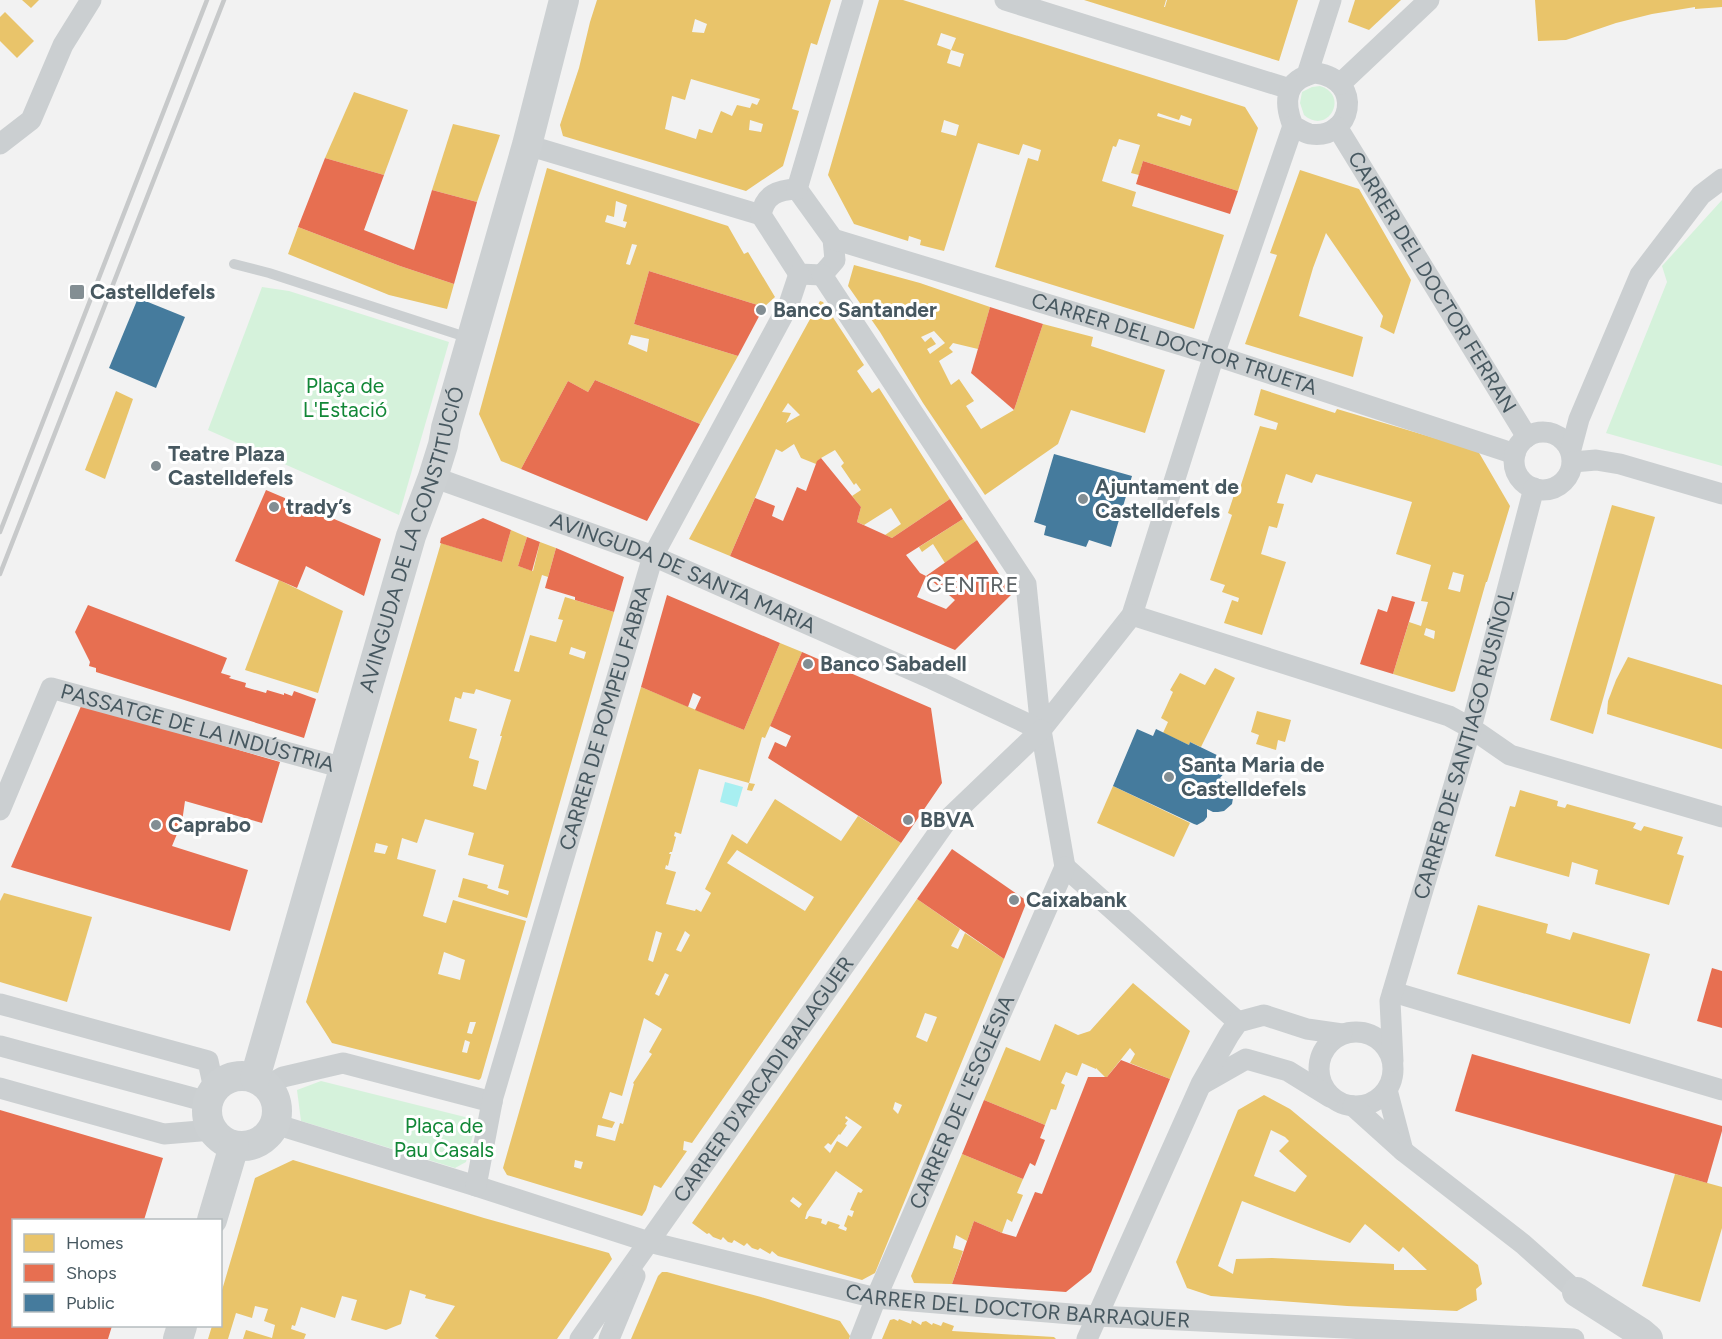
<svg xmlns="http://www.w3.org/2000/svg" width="1722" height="1339" font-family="Figtree,sans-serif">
<rect width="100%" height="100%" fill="#f2f2f2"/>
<!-- green -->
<g fill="#d5f2db">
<path d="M1320 86C1350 95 1328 136 1304 115L1300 103 1302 92 1312 87Z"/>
<path d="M1722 200V466L1606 433 1667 282 1662 266Z"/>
<path d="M262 287 289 291 449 342 399 515 208 430Z"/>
<path d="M321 1081 469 1118 473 1122 475 1127 466 1162 455 1168 301 1121 297 1090Z"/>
</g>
<!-- water -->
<path fill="#a8eff1" d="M725 782 743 787 737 807 720 802Z"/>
<!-- homes -->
<g fill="#e9c46a" fill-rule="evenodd">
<path d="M22 0H39L31 8Z"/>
<path d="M597 0H831L817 45 811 43 792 109 799 111 783 166 746 191 563 136 560 125 579 68 590 22ZM695 19 707 24 704 33 692 32ZM691 79 760 99 757 105 752 103 750 108 737 105 732 116 721 111 712 133 699 129 696 139 665 129 672 96 685 100ZM750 120 763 124 761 132 749 130Z"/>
<path d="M879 0H903L1245 107 1258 128 1238 191 1143 161 1139 175 1131 173 1140 145 1119 139 1116 147 1113 146 1102 181 1136 192 1132 206 1224 235 1194 329 995 267 1028 158 1038 161 1041 150 1023 144 1019 155 978 143 944 251 920 245 921 240 909 236 908 241 854 224 828 175ZM941 33 956 38 951 50 964 54 960 67 947 63 951 50 937 45ZM1158 113 1179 120 1181 115 1192 119 1190 126 1157 116ZM944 120 959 125 956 136 941 132Z"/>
<path d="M1084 0H1166L1164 7H1165L1167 0H1298L1279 61Z"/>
<path d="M1355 0H1401L1369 30 1348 22Z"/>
<path d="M1535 0H1722V7L1695 9V7L1652 14 1616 23 1566 40 1538 41Z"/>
<path d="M5 12 34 41 17 58 0 41V17Z"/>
<path d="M354 92 408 110 384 175 325 158Z"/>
<path d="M453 124 500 135 477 202 432 190Z"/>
<path d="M547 168 728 226 744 254 748 252 775 297 764 307 649 271 634 324 738 356 700 424 595 380 588 392 568 381 521 469 501 461 479 414ZM616 201 627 205 623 221 627 222 625 228 605 222 607 215 614 217ZM632 244 637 245 630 265 626 264ZM631 335 649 339 647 352 628 344Z"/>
<path d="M1300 170 1359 189 1411 280 1394 334 1380 327 1383 316 1326 233 1313 268 1299 316 1363 337 1353 377 1245 344 1277 255 1270 253Z"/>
<path d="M298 227 400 266 454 284 447 309 389 295 288 254Z"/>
<path d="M854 265 920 283 990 307 978 349 953 343 949 348 953 352 939 361 951 385 959 379 974 401 966 406 981 429 1014 410 1043 324 1093 337 1091 346 1165 370 1145 433 1071 410 1058 444 985 495 923 403 880 332 848 286ZM934 331 945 343 930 354 927 349 936 344 931 337 925 342 921 337Z"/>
<path d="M820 301 823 302 864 365 857 371 872 393 879 388 950 499 892 538 885 535 901 524 891 508 864 525 857 522 861 507 852 496 861 490 856 483 854 485 841 466 844 463 835 450 821 458 816 464 801 458 794 444 782 452 776 449 730 556 689 539ZM788 403 800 415 786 423 791 413 782 412Z"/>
<path d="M1261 389 1335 413 1337 409 1478 451 1510 506 1487 582H1486L1455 691 1452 692 1393 674 1409 622 1421 626 1428 602 1421 601 1431 565 1396 554 1412 502 1316 474 1312 483 1286 474 1277 503 1284 504 1277 528 1269 526 1261 554 1286 562 1262 635 1224 623 1232 600 1238 602 1239 598 1222 592 1225 585 1210 580 1232 515 1228 513 1236 489 1239 491 1260 426 1276 430 1278 423 1254 415ZM1453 572 1464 575 1460 592 1448 589ZM1426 628 1435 631 1434 639 1424 635Z"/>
<path d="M116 391 133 399 105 479 85 470Z"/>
<path d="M1612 505 1655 517 1593 734 1550 720Z"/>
<path d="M963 519 977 540 945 563 933 544 922 552 919 547Z"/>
<path d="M511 530 527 537 518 566 533 571 540 542 556 548 548 577 542 575 514 671 519 672 530 635 556 642 563 620 558 619 565 597 614 612 527 918 458 897 463 878 488 885 487 888 508 895 509 891 498 888 504 865 468 855 474 833 425 819 417 843 402 838 397 859 436 870 423 916 446 923 453 900 526 921 481 1078 479 1080 332 1043 306 1002 441 543 502 562ZM571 647 586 652 584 659 569 654ZM476 689 511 700 500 736H502L486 790 473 786 479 761 469 758 477 729 449 721 455 697 461 699 463 692 474 694ZM376 843 388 846 385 854 374 852ZM444 952 465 960 460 980 438 974ZM470 1022H476L472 1034 467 1033ZM465 1040 470 1042 467 1053 462 1052Z"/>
<path d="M279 580 343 611 318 693 245 670Z"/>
<path d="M780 643 802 652 765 738 762 737 749 783 755 784 752 791 747 790 749 783 699 769 681 834 675 832 674 836 676 837 672 852H670L669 854H671L668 866 666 865 665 869 676 872 666 904 695 911 696 909 701 912 711 893 705 889 732 834 747 844 775 799 841 841 858 816 901 843 692 1143 684 1141 683 1150 687 1151 661 1188 654 1185 646 1210 642 1216 507 1175 503 1168 641 687 744 730ZM737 850 814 897 805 911 727 863ZM656 931 662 933 653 962 648 960ZM685 931 690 935 681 952 676 950ZM665 973 669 975 659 996 655 994ZM644 1018 662 1029 649 1052 652 1054 633 1083 634 1084 623 1124 620 1123 615 1141 596 1136 598 1125 612 1128 615 1122 602 1118 610 1092 622 1096ZM575 1160 583 1162 581 1169 574 1167Z"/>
<path d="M1628 657 1722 685V749L1607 714 1608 701 1616 680Z"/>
<path d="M1215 668 1235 678 1201 747 1190 742 1189 745 1163 733 1168 722 1161 718 1173 692 1170 690 1180 673 1205 685Z"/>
<path d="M1257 711 1291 720 1285 742 1278 740 1276 750 1256 744 1259 735 1251 732Z"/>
<path d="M1113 786 1190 823 1174 857 1097 823Z"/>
<path d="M1520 790 1558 801 1557 806 1565 808 1567 804 1636 823 1633 828 1641 831 1644 826 1683 837 1677 854 1684 856 1669 905 1595 884 1598 870 1572 862 1569 877 1495 856 1510 806 1515 807Z"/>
<path d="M4 893 92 917 67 1002 0 982V901Z"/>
<path d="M917 899 960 929 951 946 958 949 965 933 1004 959 875 1273 862 1280 778 1256 772 1251 770 1254 760 1248 758 1250 752 1248 747 1243 744 1246 734 1240 732 1243 728 1242 723 1237 721 1240 713 1237 709 1233 707 1234 692 1223ZM925 1013 937 1017 927 1042 916 1037ZM895 1102 902 1105 898 1114 893 1109ZM846 1116 862 1127 847 1147 837 1141 830 1153 824 1147 828 1143 831 1145 839 1134 840 1135 847 1125 845 1124 848 1120 845 1118ZM836 1171 863 1190 861 1193 858 1192 850 1210 854 1211 852 1217 848 1215 844 1226 847 1228 846 1231 838 1228 840 1225 828 1221 826 1225 821 1223 822 1219 809 1216 807 1219H805L807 1212ZM793 1197 802 1204 799 1208 790 1201Z"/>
<path d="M1478 905 1548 924 1546 933 1570 940 1573 932 1650 954 1630 1024 1457 974Z"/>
<path d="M1133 983 1190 1031 1170 1079 1130 1063 1135 1054 1130 1048 1107 1077H1105L1096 1068V1069L1082 1063 1077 1076 1066 1072 1061 1083 1065 1085 1056 1110 1051 1109 1045 1125 984 1100 1006 1047 1040 1061 1055 1024 1078 1035 1090 1031Z"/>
<path d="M1264 1095 1290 1109 1478 1265 1482 1284 1476 1289 1477 1300 1457 1311 1347 1306 1211 1296 1187 1288 1176 1262 1238 1110ZM1271 1130 1285 1137 1289 1141 1279 1151 1307 1176 1295 1192 1254 1176ZM1242 1201 1350 1243 1365 1224 1399 1252 1403 1247 1427 1270H1394V1264L1272 1258 1236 1259 1233 1274 1218 1266Z"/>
<path d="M962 1154 1023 1179 1017 1193 1023 1195 1012 1222 1007 1219 1002 1233 974 1221 967 1241 956 1235 953 1248 963 1251 952 1284 914 1283 911 1276Z"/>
<path d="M293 1160 484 1218 609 1253 612 1259 557 1339H439L435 1336 455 1306 425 1298 426 1295 410 1290 401 1324 386 1330 351 1320 357 1300 342 1296 335 1318 301 1307 295 1326 292 1325 291 1329 306 1334 304 1339H243L246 1330 272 1338 275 1325 264 1321 268 1309 255 1306 252 1318 236 1313 228 1339H208L212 1326H220V1297L255 1178Z"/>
<path d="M1675 1174 1722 1187V1228L1700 1302 1642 1286Z"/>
<path d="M662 1272H667L761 1297 840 1321 850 1336 849 1339H631L658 1276Z"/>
<path d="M894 1319 898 1321 899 1319 911 1324 912 1320 921 1325 922 1322 926 1321 932 1325 933 1323 941 1326 943 1322 954 1326 952 1331 1054 1337 1056 1339H882L890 1320Z"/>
</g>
<!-- shops -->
<g fill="#e76f51">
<path d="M325 158 384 175 364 230 414 250 432 190 477 202 454 284 400 266 298 227Z"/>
<path d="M1143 161 1238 191 1230 214 1136 184Z"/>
<path d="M649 271 764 307 738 356 634 324Z"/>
<path d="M990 307 1043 324 1014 410 971 373Z"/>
<path d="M595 380 700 424 647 521 521 469 568 381 588 392Z"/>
<path d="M821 458 861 507 857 522 892 538 950 499 963 519 906 555 920 573 926 576 917 597 946 609 955 600 926 576 977 540 1012 594 955 650 730 556 755 498 775 506 772 516 783 521 797 487 806 491 817 461Z"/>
<path d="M266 490 381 539 364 596 306 566 297 588 235 561Z"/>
<path d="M483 518 511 530 502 562 440 543 441 538Z"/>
<path d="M527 537 540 542 532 571 518 566Z"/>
<path d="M556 548 624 577 614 612 575 600V597L545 588Z"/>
<path d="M667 595 780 643 744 730 695 710 701 697 693 693 688 707 641 687Z"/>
<path d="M1392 596 1415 602 1393 674 1360 664 1378 609 1387 612Z"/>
<path d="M88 605 227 658 221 673 231 676 229 678 246 683 245 687 266 693 267 690 284 695V693L292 696 294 691 316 699 304 738 96 672V668L89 666 90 662 75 632Z"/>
<path d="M802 652 931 708 942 783 901 843 768 758 775 742 786 747 791 736 770 726Z"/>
<path d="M82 704 280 762 262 823 185 801 182 822 172 846 248 870 230 931 11 867Z"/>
<path d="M952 849 1027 901 1004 959 917 899Z"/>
<path d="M1712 968 1722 971V1028L1697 1021Z"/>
<path d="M1472 1054 1722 1126V1131L1707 1183 1455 1111Z"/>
<path d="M1121 1060 1170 1079 1091 1272 1066 1292 952 1284 974 1221 1002 1233 1016 1237 1035 1192 1042 1194 1088 1077H1107Z"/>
<path d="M984 1100 1045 1125 1040 1138 1045 1140 1035 1166 1030 1163 1023 1179 962 1154Z"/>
<path d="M0 1110 163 1158 144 1220H14V1326H112L108 1339H0Z"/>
</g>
<!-- public -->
<g fill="#457b9d">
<path d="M138 298 185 317 156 388 109 368Z"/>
<path d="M1054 454 1132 476 1111 547 1089 540 1086 547 1044 535 1046 526 1034 522Z"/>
<path d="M1137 729 1153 736 1156 729 1189 745 1190 742 1223 758 1227 765 1226 771 1220 778 1227 782 1232 788 1233 798 1232 804 1224 811 1218 812H1213L1207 809V817L1204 821 1197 825 1194 824 1113 786Z"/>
</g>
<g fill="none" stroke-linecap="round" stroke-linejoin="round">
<!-- lane -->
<path stroke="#cbcfd1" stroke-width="10" d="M234 264 269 273 469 338"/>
<!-- street -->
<g stroke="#cbcfd1" stroke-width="21">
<path d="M1005 0 1290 89"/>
<path d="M1316 73C1365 80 1352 141 1310 134 1305 133 1299 129 1293 126 1283 101 1285 79 1316 73Z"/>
<path d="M1307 75 1331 0"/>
<path d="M1340 84 1429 0"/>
<path id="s1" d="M1337 127 1527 437"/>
<path d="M0 144 31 120 63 45 91 0"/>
<path d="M527 145 761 215"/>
<path d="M797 189 833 239 835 260 822 275 799 274 761 215C765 194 778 190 797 189Z"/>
<path d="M797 189 853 0"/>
<path id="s2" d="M833 239 1214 355 1515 454"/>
<path d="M822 275 1026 584 1041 730 1132 615 1214 355 1293 126"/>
<circle cx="1543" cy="461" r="29"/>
<path d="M1571 449 1579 419 1640 275 1701 195 1722 179"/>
<path d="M1573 462 1596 460 1620 464 1722 494"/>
<path id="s3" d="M433 477 653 556 932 679 1041 730 1065 867"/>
<path d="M1132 615 1449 716 1471 728 1510 755 1722 817"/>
<path id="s4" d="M0 810 51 688 344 768"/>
<path d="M1065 867 1238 1022"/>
<path d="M1393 992 1722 1090"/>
<path d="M0 1004 208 1061 214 1089"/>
<circle cx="1356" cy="1069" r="37"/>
<path d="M0 1046 208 1102"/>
<path id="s5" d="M1393 1061 1390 1001 1471 728 1534 488"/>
<path d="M1202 1084 1246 1059 1288 1071 1330 1097"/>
<path d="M267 1086 283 1077 343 1063 492 1102"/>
<path d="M0 1088 164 1134 212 1130"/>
<path d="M1387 1090 1403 1151"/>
<path d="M1353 1106 1403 1151 1523 1244 1577 1292"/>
<path id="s6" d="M275 1124 476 1186 649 1242 876 1298 1096 1316 1574 1339"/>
<path id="s7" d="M476 1186 493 1097 653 556 789 304 799 274"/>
<path id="s8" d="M580 1339 948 819 1041 730"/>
<path d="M609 1339 635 1276"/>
<path id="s9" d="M860 1339 876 1298 1065 867"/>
<path d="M1087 1339 1201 1084 1229 1035 1238 1022 1264 1015 1307 1029 1342 1034"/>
</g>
<!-- secondary -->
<g stroke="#ccd0d2" stroke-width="30">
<circle cx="242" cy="1111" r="35"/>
<path id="s10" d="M255 1078 411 536 433 477 443 445 446 428 527 145 564 0"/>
<path d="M212 1220 234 1146"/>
<path d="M1577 1292 1641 1333 1648 1339"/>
<path d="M178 1339 182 1326"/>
</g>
<!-- rail -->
<g stroke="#c7c9ca" stroke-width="4.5">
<path d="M0 532 207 0"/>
<path d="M0 574 224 0"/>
</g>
</g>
<!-- markers -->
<g fill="#838e93" stroke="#fff" stroke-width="2">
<rect x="69" y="284" width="16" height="16" rx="3"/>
<circle cx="761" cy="310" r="6"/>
<circle cx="156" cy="466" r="6"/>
<circle cx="1083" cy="499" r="6"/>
<circle cx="274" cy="507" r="6"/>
<circle cx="808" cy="664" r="6"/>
<circle cx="1169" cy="777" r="6"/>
<circle cx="908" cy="820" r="6"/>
<circle cx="156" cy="825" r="6"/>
<circle cx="1014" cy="900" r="6"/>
</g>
<g text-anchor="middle" stroke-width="6" stroke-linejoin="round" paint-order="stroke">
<!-- street labels -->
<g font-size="21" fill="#475860" stroke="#fff">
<text dy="7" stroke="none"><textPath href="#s1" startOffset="182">CARRER DEL DOCTOR FERRAN</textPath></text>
<text dy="7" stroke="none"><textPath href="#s2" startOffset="357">CARRER DEL DOCTOR TRUETA</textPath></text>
<text dy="7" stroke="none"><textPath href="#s10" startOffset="561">AVINGUDA DE LA CONSTITUCIÓ</textPath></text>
<text dy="7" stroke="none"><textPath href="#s3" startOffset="268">AVINGUDA DE SANTA MARIA</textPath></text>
<text dy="7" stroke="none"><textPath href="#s7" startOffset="486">CARRER DE POMPEU FABRA</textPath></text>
<text dy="7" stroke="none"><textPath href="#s4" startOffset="284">PASSATGE DE LA INDÚSTRIA</textPath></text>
<text dy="7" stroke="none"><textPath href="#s5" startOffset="327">CARRER DE SANTIAGO RUSIÑOL</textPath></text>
<text dy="7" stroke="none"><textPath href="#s8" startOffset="318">CARRER D'ARCADI BALAGUER</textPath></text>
<text dy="7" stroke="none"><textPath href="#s9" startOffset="258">CARRER DE L'ESGLÉSIA</textPath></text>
<text dy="7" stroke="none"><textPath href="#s6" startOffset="768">CARRER DEL DOCTOR BARRAQUER</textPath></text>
</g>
<!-- poi labels -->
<g font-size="21" font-weight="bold" fill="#475860" stroke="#fff" text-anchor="start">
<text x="90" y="299">Castelldefels</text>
<text x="773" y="317">Banco Santander</text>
<text x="168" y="461">Teatre Plaza<tspan x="168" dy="24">Castelldefels</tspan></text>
<text x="1095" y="494">Ajuntament de<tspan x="1095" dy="24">Castelldefels</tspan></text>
<text x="286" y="514">trady’s</text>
<text x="820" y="671">Banco Sabadell</text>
<text x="1181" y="772">Santa Maria de<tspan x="1181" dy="24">Castelldefels</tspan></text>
<text x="920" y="827">BBVA</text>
<text x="168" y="832">Caprabo</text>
<text x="1026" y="907">Caixabank</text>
</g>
<!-- park labels -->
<g font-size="21" fill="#128737" stroke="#fff">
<text x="345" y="393">Plaça de<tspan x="345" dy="24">L'Estació</tspan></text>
<text x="444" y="1133">Plaça de<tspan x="444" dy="24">Pau Casals</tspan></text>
</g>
<!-- neighbourhood labels -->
<g font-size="22" letter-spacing="1.5" fill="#5d6366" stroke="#fff">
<text x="973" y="592">CENTRE</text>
</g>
</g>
<!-- legend -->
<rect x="12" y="1219" width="210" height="108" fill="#ffffff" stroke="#b5bcbf" stroke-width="1.5"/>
<rect x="24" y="1234" width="30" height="18" fill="#e9c46a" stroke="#b5bcbf" stroke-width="1.5"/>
<text x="66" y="1249" font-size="18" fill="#475860">Homes</text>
<rect x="24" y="1264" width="30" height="18" fill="#e76f51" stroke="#b5bcbf" stroke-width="1.5"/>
<text x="66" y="1279" font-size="18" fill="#475860">Shops</text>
<rect x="24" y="1294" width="30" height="18" fill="#457b9d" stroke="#b5bcbf" stroke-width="1.5"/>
<text x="66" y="1309" font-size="18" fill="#475860">Public</text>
</svg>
